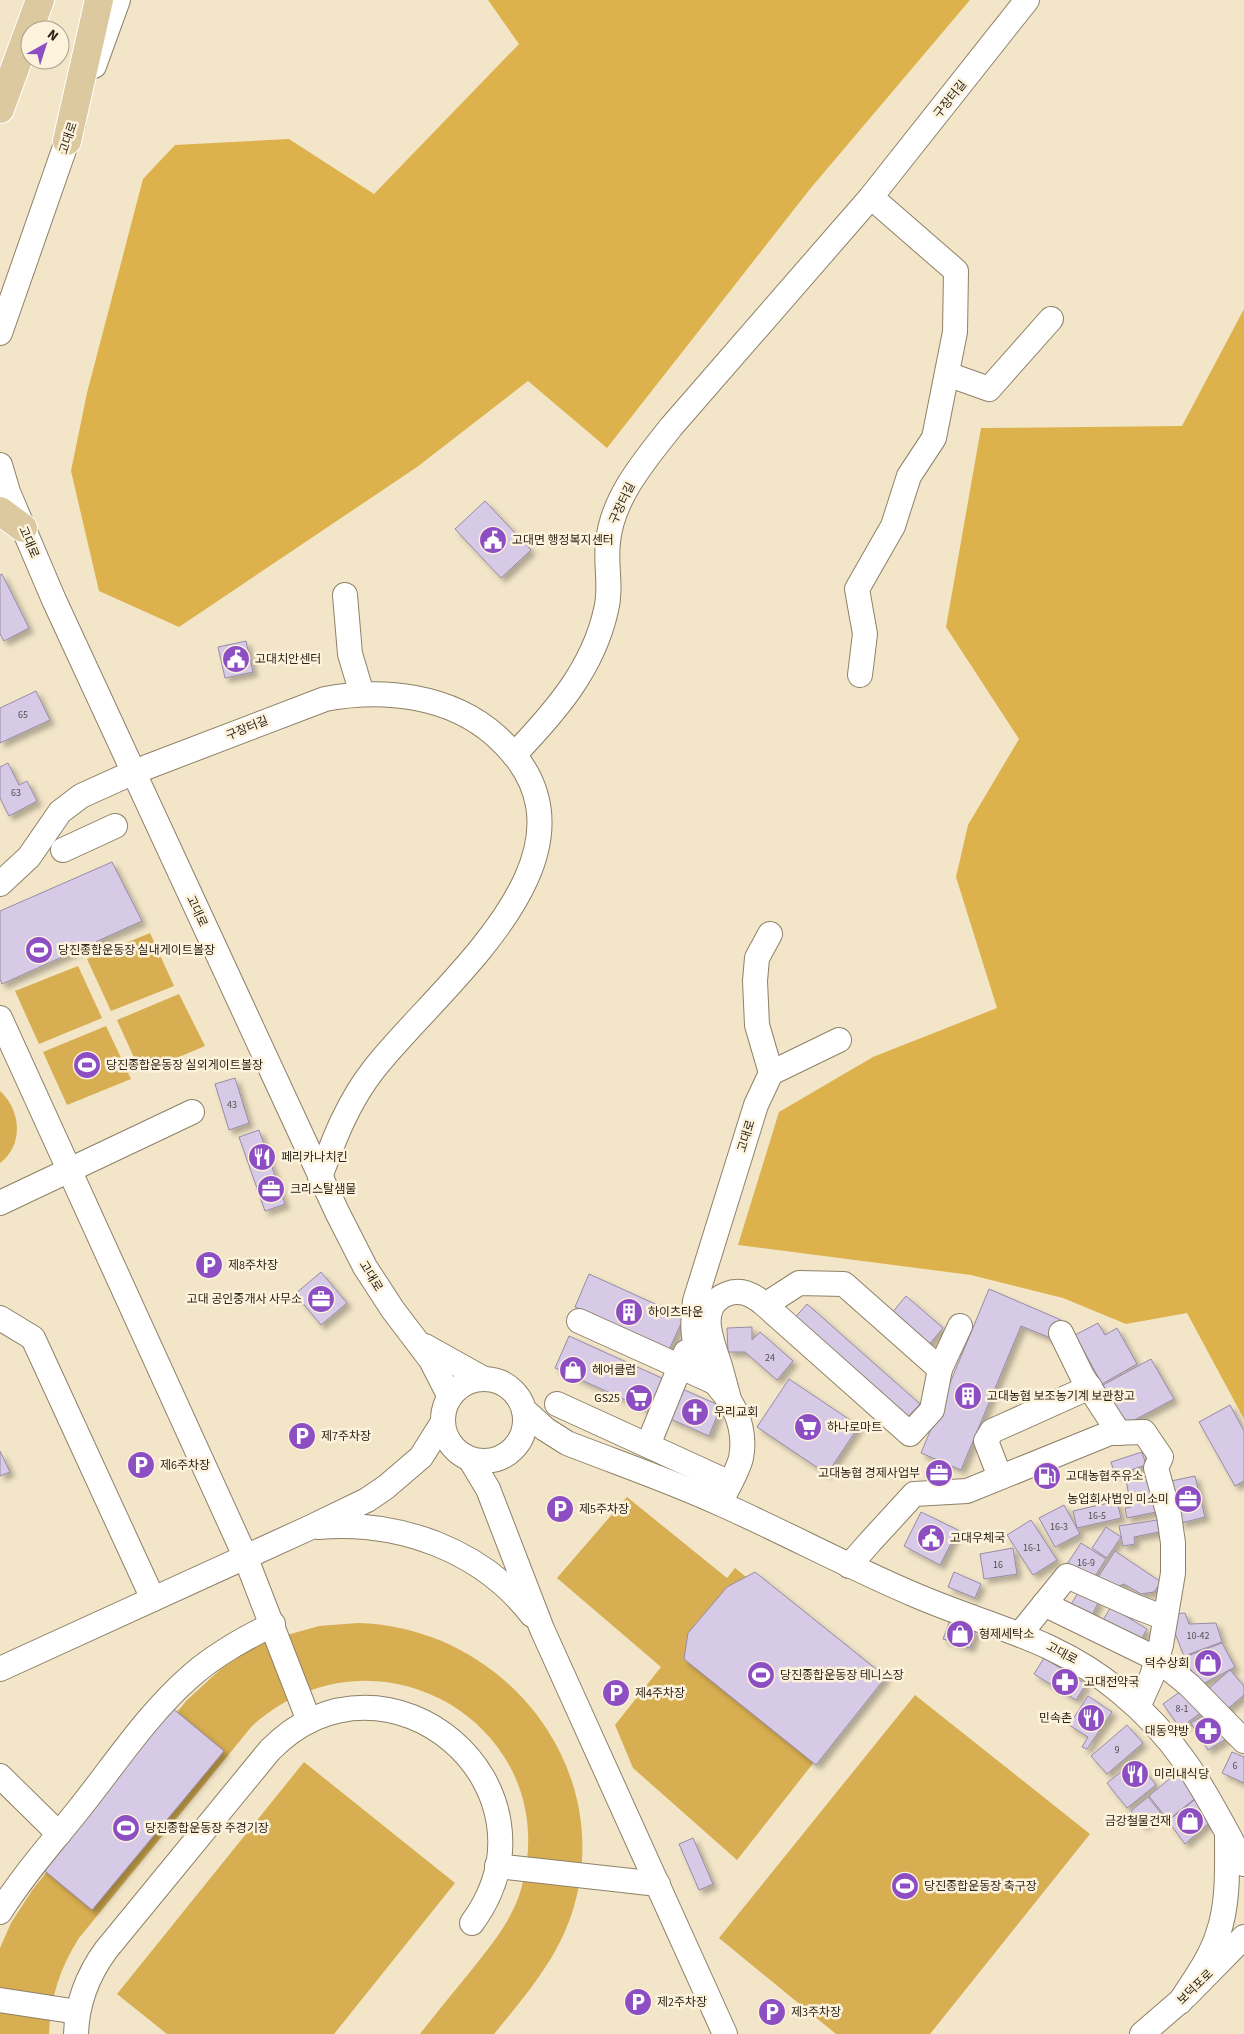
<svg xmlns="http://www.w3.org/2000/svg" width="1244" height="2034" font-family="'Source Sans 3','Noto Sans KR',sans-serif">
<defs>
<filter id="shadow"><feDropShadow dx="4.5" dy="4.5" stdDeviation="2.5" flood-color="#0004"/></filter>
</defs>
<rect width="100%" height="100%" fill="#f2e5c8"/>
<!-- green -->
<g fill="#d7ae51">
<path d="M150 933 174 986 111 1011 87 959Z"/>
<path d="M78 966 102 1018 39 1044 15 991Z"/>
<path d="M179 994 205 1046 141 1073 117 1020Z"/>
<path d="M106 1026 131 1079 67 1105 43 1052Z"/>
<path d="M0 1091C21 1110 24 1145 0 1163Z"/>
<path d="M627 1497 727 1578 735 1568 877 1682 737 1860 633 1768 615 1725 661 1667 557 1578Z"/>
<path d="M358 1623C505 1627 618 1769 572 1913 556 1961 525 1996 494 2034H420C436 2013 453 1993 470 1972 491 1945 513 1920 522 1886 565 1726 376 1614 252 1726L79 1938C60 1968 50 1998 49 2034H0V1948L11 1923 33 1889 187 1700 222 1668 255 1647 273 1639 319 1626Z"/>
<path d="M915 1695 1090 1834 930 2034H836L719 1938Z"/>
<path d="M304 1762 455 1883 334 2034H167L117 1994Z"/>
</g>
<!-- forest -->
<g fill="#ddb24c">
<path d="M488 0H970L810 189 607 448 528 381 417 467 179 627 99 591 71 471 87 393 143 179 175 145 289 139 374 194 519 44Z"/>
<path d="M1244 309V1419L1187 1313 1126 1324 1063 1298 971 1275 738 1245 779 1112 873 1057 997 1008 956 877 968 825 1019 739 946 627 981 428 1182 426Z"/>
</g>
<!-- building -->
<g fill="#d7cae6" stroke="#978ba5" filter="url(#shadow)">
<path d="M485 501 531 550 501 578 455 529Z"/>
<path d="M2 574 29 628 4 641 0 634V575Z"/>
<path d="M246 641 253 672 225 678 218 647Z"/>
<path d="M36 691 50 720 0 743V708Z"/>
<path d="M8 763 19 785 27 781 37 801 9 816 0 798V767Z"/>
<path d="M112 862 142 921 2 984 0 979V911Z"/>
<path d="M235 1078 249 1123 229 1130 215 1084Z"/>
<path d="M259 1130 285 1204 265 1211 239 1137Z"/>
<path d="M321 1272 347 1303 321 1325 295 1294Z"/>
<path d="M589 1274 684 1317 669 1350 575 1307Z"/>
<path d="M989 1289 1061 1320 1053 1339 1021 1326 961 1470 921 1453Z"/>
<path d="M906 1296 943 1328 928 1346 891 1314Z"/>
<path d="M807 1304 920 1404 904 1421 791 1322Z"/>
<path d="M1098 1323 1105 1335 1117 1328 1137 1364 1102 1384 1075 1335Z"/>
<path d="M752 1327V1340L760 1332 793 1361 777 1380 745 1352H728L727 1328Z"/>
<path d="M569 1336 666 1380 652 1412 555 1368Z"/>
<path d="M1151 1359 1174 1399 1125 1425 1103 1385Z"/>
<path d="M789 1379 859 1426 827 1474 757 1427Z"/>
<path d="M680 1388 721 1406 709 1436 668 1418Z"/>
<path d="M1230 1405 1244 1431V1481L1235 1486 1199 1422Z"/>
<path d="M0 1451 10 1472 0 1476Z"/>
<path d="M1142 1452 1146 1465 1115 1475 1111 1462Z"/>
<path d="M1150 1476 1156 1512 1127 1518 1125 1508 1131 1507 1126 1480Z"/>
<path d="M1195 1476 1205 1517 1181 1523 1171 1481Z"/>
<path d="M1117 1501 1121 1518 1077 1528 1073 1511Z"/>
<path d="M1064 1505 1080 1534 1055 1547 1039 1518Z"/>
<path d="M921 1512 958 1530 940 1565 904 1546Z"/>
<path d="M1031 1520 1057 1560 1033 1575 1007 1535Z"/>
<path d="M1157 1520 1159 1532 1134 1537 1135 1544 1123 1546 1119 1526Z"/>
<path d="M1106 1527 1121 1537 1107 1558 1092 1548Z"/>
<path d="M1081 1543 1106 1559 1092 1581 1067 1564Z"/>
<path d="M1013 1548 1017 1574 984 1579 980 1554Z"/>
<path d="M1115 1551 1161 1582 1154 1592 1141 1594 1124 1584 1109 1590 1095 1582Z"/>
<path d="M755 1572 886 1677 816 1765 684 1659 688 1633 727 1587Z"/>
<path d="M954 1572 981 1584 975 1598 948 1587Z"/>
<path d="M1079 1591 1099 1601 1090 1619 1069 1608Z"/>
<path d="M1111 1607 1147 1629 1138 1645 1101 1623Z"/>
<path d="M1185 1613 1189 1624 1216 1623 1222 1642 1184 1656 1173 1628V1614Z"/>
<path d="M950 1620 976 1630 970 1648 943 1639Z"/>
<path d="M1222 1643 1235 1667 1199 1686 1189 1666 1180 1667 1177 1660Z"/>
<path d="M1044 1658 1086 1684 1076 1700 1034 1674Z"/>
<path d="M1230 1670 1244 1686V1695L1224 1712 1206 1691Z"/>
<path d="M1185 1688 1202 1712 1180 1728 1163 1704Z"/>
<path d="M1088 1696 1112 1712 1087 1749 1082 1747 1088 1737 1069 1725Z"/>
<path d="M171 1707 224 1751 92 1910 39 1866Z"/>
<path d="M1209 1712 1226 1739 1208 1750 1191 1723Z"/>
<path d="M1127 1725 1143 1743 1107 1774 1091 1756Z"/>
<path d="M1232 1752 1244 1757V1783L1222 1773Z"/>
<path d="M1136 1760 1156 1785 1127 1808 1107 1783Z"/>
<path d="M1181 1769 1197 1797 1168 1820 1149 1796Z"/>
<path d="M1148 1797 1160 1812 1143 1826 1131 1811Z"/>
<path d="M1197 1798 1209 1823 1185 1844 1168 1821Z"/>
<path d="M693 1838 713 1884 699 1890 679 1844Z"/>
</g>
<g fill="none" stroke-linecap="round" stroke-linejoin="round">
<!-- minor casing -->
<g stroke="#8e8167" stroke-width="26">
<g id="minor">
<path d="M94 66 118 0"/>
<path d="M0 333 73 124"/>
<path d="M947 374 989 389 1051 319"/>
<path d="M0 465 8 492 54 600 337 1212 365 1267 393 1310 431 1360 450 1397"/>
<path d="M345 595 350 654 362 694"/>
<path d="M860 675 865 634 857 589 893 526 909 476 934 438 955 332 956 271 871 197"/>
<path d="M514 755C555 712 593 669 606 610 612 587 605 565 608 542 612 498 645 460 671 427L871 197 1027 0"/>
<path d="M63 850 115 826"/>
<path d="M0 884 29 857 60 812 81 796 134 772 325 699C384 688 450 695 496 736 622 849 441 983 374 1069 348 1102 334 1139 320 1177"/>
<path d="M0 1018 245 1556 309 1721"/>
<path d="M771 1073 839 1040"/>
<path d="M0 1203 192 1112"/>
<path d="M0 1318 33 1338 153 1599"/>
<path d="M579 1321 714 1382"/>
<path d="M1061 1333 1082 1376 1119 1433"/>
<path d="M425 1346 484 1379"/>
<path d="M940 1369 960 1326"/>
<circle cx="484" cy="1420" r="41"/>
<path d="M729 1399C726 1388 723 1377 720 1366 713 1343 695 1307 727 1294 741 1288 754 1295 765 1305L910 1434 932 1410 940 1369 844 1284 799 1283 765 1305"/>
<path d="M557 1404 730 1483"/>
<path d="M524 1410 545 1429 567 1443C618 1463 671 1481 721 1504 786 1533 849 1567 915 1595 989 1627 1055 1638 1119 1691 1182 1742 1207 1795 1244 1864"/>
<path d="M648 1445 686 1352"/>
<path d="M470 1459 488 1489 542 1629 725 2034"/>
<path d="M1000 1477 986 1441 992 1431 1090 1387"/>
<path d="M720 1503C727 1489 737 1473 741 1458 745 1438 740 1415 728 1399 720 1387 709 1378 703 1365 692 1344 692 1324 695 1301L756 1105 771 1073 757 1025 755 981 757 958 770 934"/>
<path d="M318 1527C399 1520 482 1550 532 1615"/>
<path d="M849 1566 870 1542 914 1494 967 1491 1110 1433 1144 1432 1161 1457 1156 1468 1169 1515 1173 1543V1573L1161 1645 1152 1676 1138 1707"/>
<path d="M1044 1604 1157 1659 1189 1685 1244 1741"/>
<path d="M1020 1634 1067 1576 1134 1606 1165 1618"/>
<path d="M0 1669 309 1528 367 1500 386 1487 421 1457 443 1422"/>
<path d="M0 1776 59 1834"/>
<path d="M497 1866 658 1884"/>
<path d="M0 1912C23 1875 52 1843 79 1809 115 1764 148 1713 192 1675 216 1654 244 1639 273 1624"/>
<path d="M0 2000 78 2012"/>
<path d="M1180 2002C1194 1980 1210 1959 1218 1934 1229 1902 1227 1866 1227 1833"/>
<path d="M76 2034C77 2002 87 1976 106 1950L270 1750C387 1631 571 1787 472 1923"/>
<path d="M1142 2034 1186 1996 1244 1937"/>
</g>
</g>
<!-- major casing -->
<g stroke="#fff" stroke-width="30">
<g id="major">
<path d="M0 109 40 0"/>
<path d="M67 141 99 0"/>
<path d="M0 511 23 528"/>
</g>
</g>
<!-- minor -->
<use href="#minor" stroke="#fff" stroke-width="24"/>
<!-- major -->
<use href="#major" stroke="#dcc9a0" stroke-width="28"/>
</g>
<!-- icons -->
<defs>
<g id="civic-disc" transform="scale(1.4375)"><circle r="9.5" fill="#8e4ec3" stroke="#fdf2db"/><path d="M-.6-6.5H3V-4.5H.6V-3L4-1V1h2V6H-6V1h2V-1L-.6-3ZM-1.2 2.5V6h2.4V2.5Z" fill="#fff"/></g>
<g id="stadium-disc" transform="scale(1.4375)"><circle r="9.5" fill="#8e4ec3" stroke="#fdf2db"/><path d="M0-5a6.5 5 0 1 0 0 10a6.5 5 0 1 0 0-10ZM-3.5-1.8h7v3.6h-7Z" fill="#fff"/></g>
<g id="restaurant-disc" transform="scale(1.4375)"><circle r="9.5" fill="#8e4ec3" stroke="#fdf2db"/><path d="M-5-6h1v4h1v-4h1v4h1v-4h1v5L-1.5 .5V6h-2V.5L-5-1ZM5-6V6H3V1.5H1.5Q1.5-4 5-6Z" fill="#fff"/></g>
<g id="office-disc" transform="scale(1.4375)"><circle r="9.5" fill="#8e4ec3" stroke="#fdf2db"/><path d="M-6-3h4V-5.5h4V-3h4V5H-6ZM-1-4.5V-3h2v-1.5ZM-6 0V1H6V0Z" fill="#fff"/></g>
<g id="parking-disc" transform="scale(1.4375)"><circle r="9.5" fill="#8e4ec3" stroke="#fdf2db"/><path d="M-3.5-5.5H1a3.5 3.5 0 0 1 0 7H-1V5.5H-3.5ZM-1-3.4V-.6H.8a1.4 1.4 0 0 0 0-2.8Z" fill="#fff"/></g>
<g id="building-disc" transform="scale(1.4375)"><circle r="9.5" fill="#8e4ec3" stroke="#fdf2db"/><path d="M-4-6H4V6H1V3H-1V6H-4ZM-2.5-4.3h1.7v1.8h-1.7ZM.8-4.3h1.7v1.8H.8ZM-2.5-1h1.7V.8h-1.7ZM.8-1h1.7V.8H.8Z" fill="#fff"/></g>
<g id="shop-disc" transform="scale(1.4375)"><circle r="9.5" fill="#8e4ec3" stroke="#fdf2db"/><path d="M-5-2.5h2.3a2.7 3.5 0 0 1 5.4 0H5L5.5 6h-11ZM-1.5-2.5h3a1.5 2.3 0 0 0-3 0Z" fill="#fff"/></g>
<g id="supermarket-disc" transform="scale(1.4375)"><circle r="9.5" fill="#8e4ec3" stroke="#fdf2db"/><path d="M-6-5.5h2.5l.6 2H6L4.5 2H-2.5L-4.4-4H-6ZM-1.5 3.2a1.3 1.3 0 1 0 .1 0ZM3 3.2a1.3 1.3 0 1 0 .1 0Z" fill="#fff"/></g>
<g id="church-disc" transform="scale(1.4375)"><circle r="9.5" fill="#8e4ec3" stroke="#fdf2db"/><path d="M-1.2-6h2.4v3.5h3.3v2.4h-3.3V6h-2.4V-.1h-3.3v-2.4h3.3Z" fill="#fff"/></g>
<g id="fuel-disc" transform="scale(1.4375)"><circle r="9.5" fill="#8e4ec3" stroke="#fdf2db"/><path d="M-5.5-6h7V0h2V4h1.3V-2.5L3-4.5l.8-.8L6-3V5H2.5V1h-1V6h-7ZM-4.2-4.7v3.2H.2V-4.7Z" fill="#fff"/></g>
<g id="pharmacy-disc" transform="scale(1.4375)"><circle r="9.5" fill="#8e4ec3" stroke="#fdf2db"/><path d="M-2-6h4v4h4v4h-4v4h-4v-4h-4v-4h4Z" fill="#fff"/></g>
</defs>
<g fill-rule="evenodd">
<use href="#civic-disc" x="493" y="540"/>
<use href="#civic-disc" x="236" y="659"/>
<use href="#stadium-disc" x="39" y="950"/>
<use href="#stadium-disc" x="87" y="1065"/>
<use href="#restaurant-disc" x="262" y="1157"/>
<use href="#office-disc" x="271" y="1189"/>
<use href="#parking-disc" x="209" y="1265"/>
<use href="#office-disc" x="321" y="1299"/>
<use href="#building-disc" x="629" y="1312"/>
<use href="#shop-disc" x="573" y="1370"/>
<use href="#building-disc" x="968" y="1396"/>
<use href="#supermarket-disc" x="639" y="1398"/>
<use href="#church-disc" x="695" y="1412"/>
<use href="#supermarket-disc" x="808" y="1427"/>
<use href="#parking-disc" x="302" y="1436"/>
<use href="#parking-disc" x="141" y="1465"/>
<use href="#office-disc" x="939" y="1473"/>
<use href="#fuel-disc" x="1047" y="1476"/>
<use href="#office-disc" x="1188" y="1499"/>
<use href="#parking-disc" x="560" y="1509"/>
<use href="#civic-disc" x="931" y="1538"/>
<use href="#shop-disc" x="960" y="1634"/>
<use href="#shop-disc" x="1208" y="1663"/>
<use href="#stadium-disc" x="761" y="1675"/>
<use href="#pharmacy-disc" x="1065" y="1682"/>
<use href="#parking-disc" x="616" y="1693"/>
<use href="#restaurant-disc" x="1091" y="1718"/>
<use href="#pharmacy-disc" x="1208" y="1731"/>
<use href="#restaurant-disc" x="1135" y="1774"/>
<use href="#shop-disc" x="1190" y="1821"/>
<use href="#stadium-disc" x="126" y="1828"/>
<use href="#stadium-disc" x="905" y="1886"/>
<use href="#parking-disc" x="638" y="2002"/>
<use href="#parking-disc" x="772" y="2012"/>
</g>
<g text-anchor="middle" stroke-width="5" stroke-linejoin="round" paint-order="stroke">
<!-- number labels -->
<g font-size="10" fill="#554e4d">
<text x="23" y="718">65</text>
<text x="16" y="796">63</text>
<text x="232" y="1108">43</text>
<text x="770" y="1361">24</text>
<text x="1097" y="1519">16-5</text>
<text x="1059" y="1530">16-3</text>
<text x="1032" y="1551">16-1</text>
<text x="1086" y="1566">16-9</text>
<text x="998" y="1568">16</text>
<text x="1198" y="1639">10-42</text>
<text x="1182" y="1712">8-1</text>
<text x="1117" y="1753">9</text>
<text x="1235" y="1769">6</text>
</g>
<!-- street labels -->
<g font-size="12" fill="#2a241a" stroke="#fdf2db">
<text transform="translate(950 99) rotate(-51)" y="4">구장터길</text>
<text transform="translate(68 138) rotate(-71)" y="4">고대로</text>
<text transform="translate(622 503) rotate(-65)" y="4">구장터길</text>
<text transform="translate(29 542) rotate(67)" y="4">고대로</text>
<text transform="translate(247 728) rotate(-22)" y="4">구장터길</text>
<text transform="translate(197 911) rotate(65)" y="4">고대로</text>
<text transform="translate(746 1136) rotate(-73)" y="4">고대로</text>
<text transform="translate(371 1276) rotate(59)" y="4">고대로</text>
<text transform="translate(1062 1653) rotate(28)" y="4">고대로</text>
<text transform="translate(1195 1987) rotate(-44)" y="4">보덕포로</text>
</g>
<!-- poi labels -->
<g font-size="12" fill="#2a241a" stroke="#fdf2db" text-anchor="start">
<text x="512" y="544">고대면 행정복지센터</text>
<text x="255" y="663">고대치안센터</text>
<text x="58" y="954">당진종합운동장 실내게이트볼장</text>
<text x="106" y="1069">당진종합운동장 실외게이트볼장</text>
<text x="281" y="1161">페리카나치킨</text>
<text x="290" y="1193">크리스탈샘물</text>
<text x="228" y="1269">제8주차장</text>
<text x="302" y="1303" text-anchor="end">고대 공인중개사 사무소</text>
<text x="648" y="1316">하이츠타운</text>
<text x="592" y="1374">헤어클럽</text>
<text x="987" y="1400">고대농협 보조농기계 보관창고</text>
<text x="620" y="1402" text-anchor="end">GS25</text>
<text x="714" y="1416">우리교회</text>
<text x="827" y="1431">하나로마트</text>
<text x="321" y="1440">제7주차장</text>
<text x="160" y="1469">제6주차장</text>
<text x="920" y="1477" text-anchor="end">고대농협 경제사업부</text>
<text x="1066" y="1480">고대농협주유소</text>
<text x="1169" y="1503" text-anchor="end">농업회사법인 미소미</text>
<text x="579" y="1513">제5주차장</text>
<text x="950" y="1542">고대우체국</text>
<text x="979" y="1638">형제세탁소</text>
<text x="1189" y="1667" text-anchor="end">덕수상회</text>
<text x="780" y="1679">당진종합운동장 테니스장</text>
<text x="1084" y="1686">고대전약국</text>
<text x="635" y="1697">제4주차장</text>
<text x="1072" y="1722" text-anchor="end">민속촌</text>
<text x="1189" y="1735" text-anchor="end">대동약방</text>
<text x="1154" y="1778">미리내식당</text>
<text x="1171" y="1825" text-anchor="end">금강철물건재</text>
<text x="145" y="1832">당진종합운동장 주경기장</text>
<text x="924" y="1890">당진종합운동장 축구장</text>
<text x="657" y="2006">제2주차장</text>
<text x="791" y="2016">제3주차장</text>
</g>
</g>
<!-- north arrow -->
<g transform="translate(45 45) rotate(39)"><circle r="24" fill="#fdf2db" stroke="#a9a08e"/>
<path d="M0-4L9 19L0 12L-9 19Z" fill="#8e4ec3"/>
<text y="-8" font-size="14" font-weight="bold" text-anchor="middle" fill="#2a241a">N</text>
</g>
</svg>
